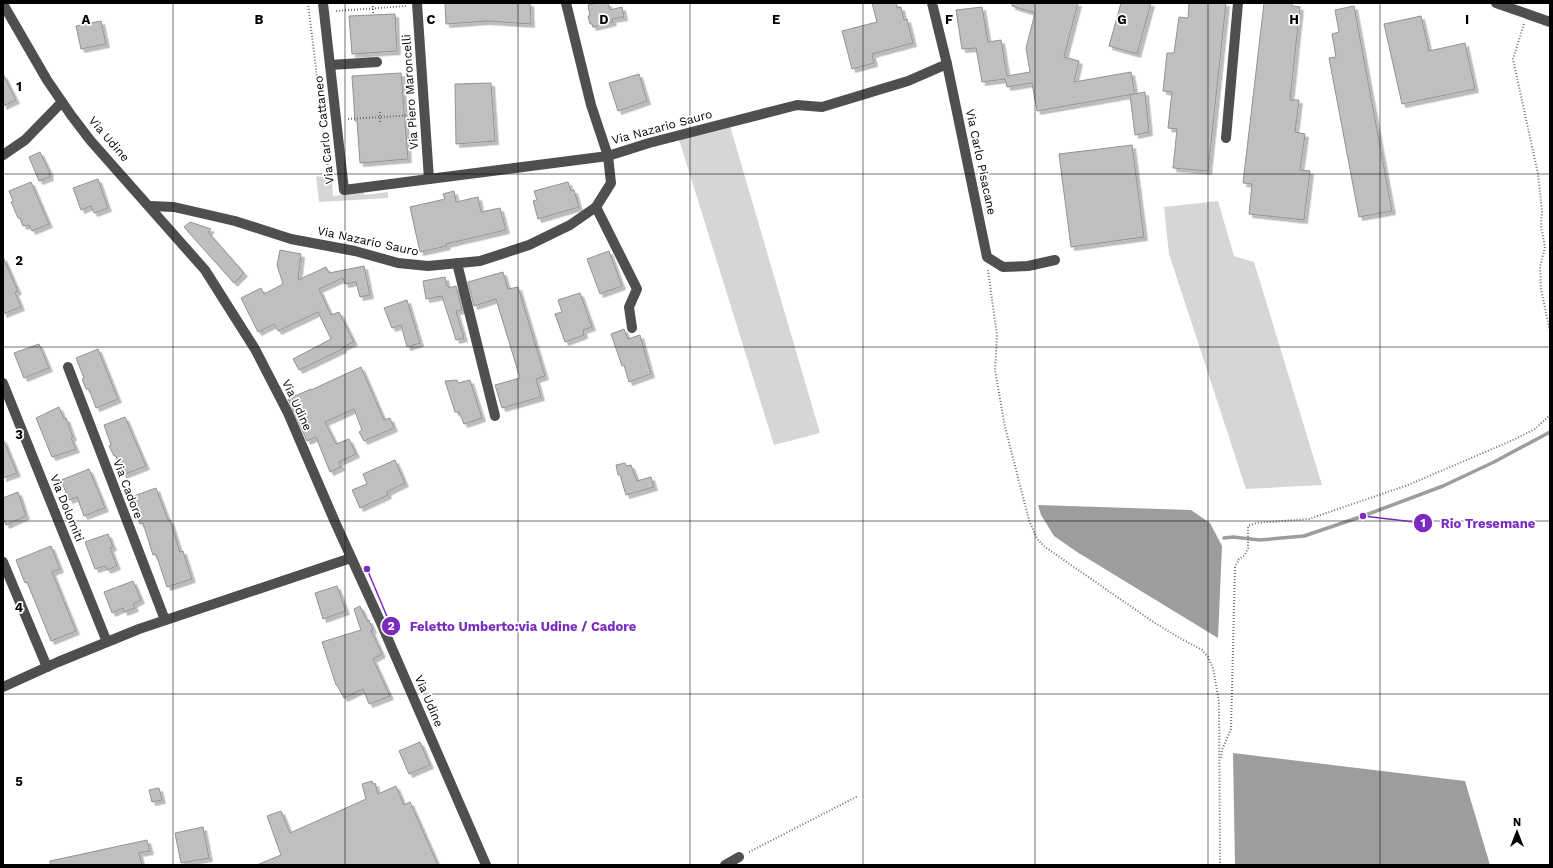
<svg xmlns="http://www.w3.org/2000/svg" width="1553" height="868" font-family="'Work Sans',sans-serif">
<defs>
<filter id="shadow"><feDropShadow dx="3.5" dy="3.5" stdDeviation="0" flood-color="#0004"/></filter>
</defs>
<rect width="100%" height="100%" fill="#fff"/>
<!-- green -->
<g fill="#d6d6d6">
<path d="M728 119 820 433 774 445 677 133Z"/>
<path d="M316 176 327 178V181L332 180 333 196 364 192V195L388 192V198L319 202Z"/>
<path d="M1218 201 1234 256 1254 262 1322 485 1246 489 1169 254 1164 207Z"/>
</g>
<!-- water -->
<g fill="#9d9d9d">
<path d="M1038 505 1191 510 1210 523 1222 546 1218 638 1077 552 1054 536 1041 515Z"/>
<path d="M1233 753 1465 781 1490 865H1235Z"/>
</g>
<g fill="none" stroke-linecap="round" stroke-linejoin="round">
<!-- stream -->
<path stroke="#9d9d9d" stroke-width="3.5" d="M1224 538 1233 537 1260 540 1304 536 1363 516 1443 486 1494 462 1550 432"/>
</g>
<!-- building -->
<g fill="#bfbfbf" stroke="#939393" filter="url(#shadow)">
<path d="M445 3H530L531 24 487 21 446 24Z"/>
<path d="M597 3H608L610 10 622 7 624 17 612 19 613 22 593 27 592 24H590L588 16H590L588 5Z"/>
<path d="M872 3H896L897 8 901 7 904 20 907 19 913 43 872 54 874 63 852 69 842 31 877 22Z"/>
<path d="M1012 3H1078L1064 57 1079 61 1074 82 1131 72 1135 94 1145 92 1149 132 1135 135 1130 95 1134 94 1037 111 1032 83 1007 87 1005 79 982 82 976 48 962 49 956 10 982 7 988 42 1001 40 1007 76 1030 72 1026 48 1035 13 1012 6Z"/>
<path d="M1121 3H1151L1137 54 1109 46Z"/>
<path d="M1189 3H1226L1208 171 1173 168 1177 129 1168 128 1172 92 1163 91 1167 53H1174L1179 17 1188 18Z"/>
<path d="M1264 3H1292V6L1300 7 1290 100H1299L1295 132 1305 134 1300 170 1310 171 1304 220 1249 214 1252 184 1243 183Z"/>
<path d="M1354 6 1392 211 1359 217 1329 58 1336 57 1332 34 1339 32 1335 10Z"/>
<path d="M395 14 397 51 352 54 349 16Z"/>
<path d="M1421 16 1429 51 1465 43 1475 89 1402 104 1384 24Z"/>
<path d="M101 21 106 44 81 49 76 26Z"/>
<path d="M401 73 408 159 360 163 357 121H355L352 76Z"/>
<path d="M3 74 16 100 3 106Z"/>
<path d="M639 74 647 101 618 111 609 83Z"/>
<path d="M491 83 495 141 456 144 455 84Z"/>
<path d="M1132 145 1144 237 1071 247 1059 154Z"/>
<path d="M40 152 50 173 49 174 50 177 39 181 29 157Z"/>
<path d="M98 179 108 208 94 213 91 206 81 210 73 188Z"/>
<path d="M31 182 49 224 32 231 29 225 23 226 20 218H18L11 202 13 201 9 191Z"/>
<path d="M568 182 571 191 574 190 579 207 538 219 533 201 537 200 534 191Z"/>
<path d="M454 191 456 202 478 197 481 212 500 208 506 230 446 244 447 246 420 252 410 207 445 199 443 194Z"/>
<path d="M190 222 211 229 208 232 244 273 234 283 184 227Z"/>
<path d="M280 250 301 254 298 280 326 267 329 273 364 266 370 295 360 297 356 282 345 284 343 278 319 289 331 315 339 312 354 342 343 347V349L299 370 293 359 331 339 318 312 278 331 274 324 258 332 241 298 261 288 264 294 283 284 277 265Z"/>
<path d="M609 251 622 286 600 294 587 259Z"/>
<path d="M3 257 18 291 15 292 21 307 3 314Z"/>
<path d="M503 272 508 289 518 287 545 376 536 379 541 397 502 408 495 385 520 378 496 299 474 306 468 282Z"/>
<path d="M445 277 447 286H449V288L456 286 462 310 456 311 464 338 456 340 442 296 426 299 423 281Z"/>
<path d="M580 293 592 327 583 330 584 335 565 342 555 314 562 312 558 300Z"/>
<path d="M407 300 420 343 407 347 401 325 392 328 384 308Z"/>
<path d="M624 329 628 339 640 335 651 374 629 382 624 365 622 366 611 334Z"/>
<path d="M39 344 49 368 24 378 14 353Z"/>
<path d="M98 349 118 399 96 408 89 389H86L82 379 84 378 76 358Z"/>
<path d="M361 367 384 420 390 418 394 428 364 441 359 432 362 430 354 409 325 422 336 444 349 439 356 454 339 462 341 467 330 472 316 437 307 441 288 399 311 389V390Z"/>
<path d="M457 380 458 383 470 380 482 418 464 424 459 412H455L445 381Z"/>
<path d="M59 407 64 419 66 418 73 437 71 438 76 449 52 457 36 418Z"/>
<path d="M125 417 146 466 123 475 116 456H114L109 446 111 445 104 425Z"/>
<path d="M3 439 17 473 3 478Z"/>
<path d="M395 460 405 483 387 492 388 495 360 508 352 490 367 484 363 474Z"/>
<path d="M625 463 626 466 631 465 637 481 651 477 654 487 626 495 620 475H618L616 465Z"/>
<path d="M89 469 105 508 84 516 77 497 69 500 61 480Z"/>
<path d="M156 488 168 520H170L180 552 183 551 192 579 167 587 156 554 153 555 143 523 140 524 131 497Z"/>
<path d="M18 492 26 516 6 525 3 518V498Z"/>
<path d="M108 534 113 547 110 548 117 566 107 570 105 566 95 569 85 542Z"/>
<path d="M51 546 60 569 52 572 76 631 51 641 27 582 25 583 16 560Z"/>
<path d="M133 581 141 600 133 604 135 608 124 612 123 608 112 613 104 592Z"/>
<path d="M337 586 346 611 323 619 315 593Z"/>
<path d="M360 606 367 621 369 620 373 630H371L382 654 373 659 390 696 369 704 363 689 344 698 337 685H336L322 642 361 630 354 609Z"/>
<path d="M420 742 430 765 409 774 399 751Z"/>
<path d="M372 781 373 784 375 783 378 794 396 786 404 805 410 802 438 865H257L281 855 267 816 281 811 290 833 366 799 362 784Z"/>
<path d="M159 788 162 800 152 802 149 790Z"/>
<path d="M203 827 209 858 181 863 175 833Z"/>
<path d="M147 840 150 851 139 853 142 865H50V861Z"/>
</g>
<g fill="none" stroke-linecap="round" stroke-linejoin="round">
<!-- path -->
<g stroke="#717171" stroke-width="2" stroke-dasharray="1 2" stroke-linecap="butt">
<path d="M308 3 329 176H331"/>
<path d="M373 3V14"/>
<path d="M336 11 406 6"/>
<path d="M1524 24 1513 59 1538 174 1542 212 1541 226 1545 247 1540 267 1541 289 1550 332"/>
<path d="M380 112V123"/>
<path d="M348 119 415 115"/>
<path d="M988 270 997 336 995 370 1005 427 1029 520 1037 539 1045 547 1152 621 1178 637 1202 650 1208 657 1213 668 1219 702 1220 865"/>
<path d="M1221 758 1222 750 1231 729 1235 567 1239 559 1245 555 1248 548V526L1256 523 1309 519 1408 485 1511 441 1535 429 1550 415"/>
<path d="M749 852 858 796"/>
</g>
<!-- minor -->
<g stroke="#4f4f4f" stroke-width="10">
<path d="M323 3 344 190 608 156 649 143 797 105 822 107 908 81 947 64"/>
<path d="M417 3 429 179"/>
<path d="M932 3 947 64 987 257 1003 267 1028 266 1055 260"/>
<path d="M1496 3 1550 22"/>
<path d="M3 4 47 80 71 115 90 140 205 270 255 349 288 413 335 522 381 623 486 865"/>
<path d="M330 65 377 62"/>
<path d="M1226 138 1238 3"/>
<path d="M3 155 25 140 62 102"/>
<path d="M150 206 174 207 235 221 291 239 355 251 398 263 428 266 480 261 529 245 570 225 596 207 611 183 608 156 591 105 566 3"/>
<path d="M596 207 637 289 629 307 632 328"/>
<path d="M457 263 495 416"/>
<path d="M68 367 165 620"/>
<path d="M3 383 107 642"/>
<path d="M3 562 47 667"/>
<path d="M3 687 58 662 139 629 351 558"/>
<path d="M725 865 739 857"/>
</g>
</g>
<!-- grid -->
<path fill="none" stroke="#000" stroke-width="1" stroke-opacity="0.55" d="M173 3V865M345 3V865M518 3V865M690 3V865M863 3V865M1035 3V865M1208 3V865M1380 3V865M3 174H1550M3 347H1550M3 521H1550M3 694H1550"/>
<g text-anchor="middle" stroke-width="3.5" stroke-linejoin="round" paint-order="stroke">
<!-- street labels -->
<g font-size="12" fill="#000" stroke="#fff">
<text transform="translate(410 92) rotate(-94)" y="4">Via Piero Maroncelli</text>
<text transform="translate(662 127) rotate(-15)" y="4">Via Nazario Sauro</text>
<text transform="translate(324 130) rotate(-96)" y="4">Via Carlo Cattaneo</text>
<text transform="translate(109 139) rotate(49)" y="4">Via Udine</text>
<text transform="translate(981 162) rotate(78)" y="4">Via Carlo Pisacane</text>
<text transform="translate(368 241) rotate(12)" y="4">Via Nazario Sauro</text>
<text transform="translate(297 405) rotate(65)" y="4">Via Udine</text>
<text transform="translate(128 489) rotate(69)" y="4">Via Cadore</text>
<text transform="translate(67 508) rotate(68)" y="4">Via Dolomiti</text>
<text transform="translate(429 701) rotate(67)" y="4">Via Udine</text>
</g>
</g>
<g font-size="13" text-anchor="middle" font-weight="bold" fill="#000" stroke="#fff" stroke-width="3.5" stroke-linejoin="round" paint-order="stroke">
<text x="86" y="24">A</text>
<text x="259" y="24">B</text>
<text x="431" y="24">C</text>
<text x="604" y="24">D</text>
<text x="776" y="24">E</text>
<text x="949" y="24">F</text>
<text x="1122" y="24">G</text>
<text x="1294" y="24">H</text>
<text x="1467" y="24">I</text>
<text x="19" y="91">1</text>
<text x="19" y="265">2</text>
<text x="19" y="439">3</text>
<text x="19" y="612">4</text>
<text x="19" y="786">5</text>
</g>
<!-- callouts -->
<path fill="none" stroke="#7b2cbf" stroke-width="1.5" d="M1363 516L1423 523M367 569L391 626"/>
<g fill="#7b2cbf" stroke="#fff" stroke-width="1.5">
<circle cx="1363" cy="516" r="4"/>
<circle cx="367" cy="569" r="4"/>
<circle cx="1423" cy="523" r="10"/>
<circle cx="391" cy="626" r="10"/>
</g>
<g font-size="12" text-anchor="middle" font-weight="bold" fill="#fff">
<text x="1423" y="527">1</text>
<text x="391" y="630">2</text>
</g>
<g font-size="13" text-anchor="middle" font-weight="bold" fill="#7b2cbf" stroke="#fff" stroke-width="3.5" stroke-linejoin="round" paint-order="stroke">
<text x="1488" y="528">Rio Tresemane</text>
<text x="523" y="631">Feletto Umberto:via Udine / Cadore</text>
</g>
<!-- border -->
<rect width="1553" height="868" fill="none" stroke="#000000" stroke-width="8"/>
<!-- north arrow -->
<g transform="translate(1517 832)" stroke="#ffffff" stroke-width="3" paint-order="stroke">
<path d="M0-3L7 15L0 10L-7 15Z" fill="#000000"/>
<text y="-6" font-size="11" font-weight="bold" text-anchor="middle" fill="#000000">N</text>
</g>
</svg>
